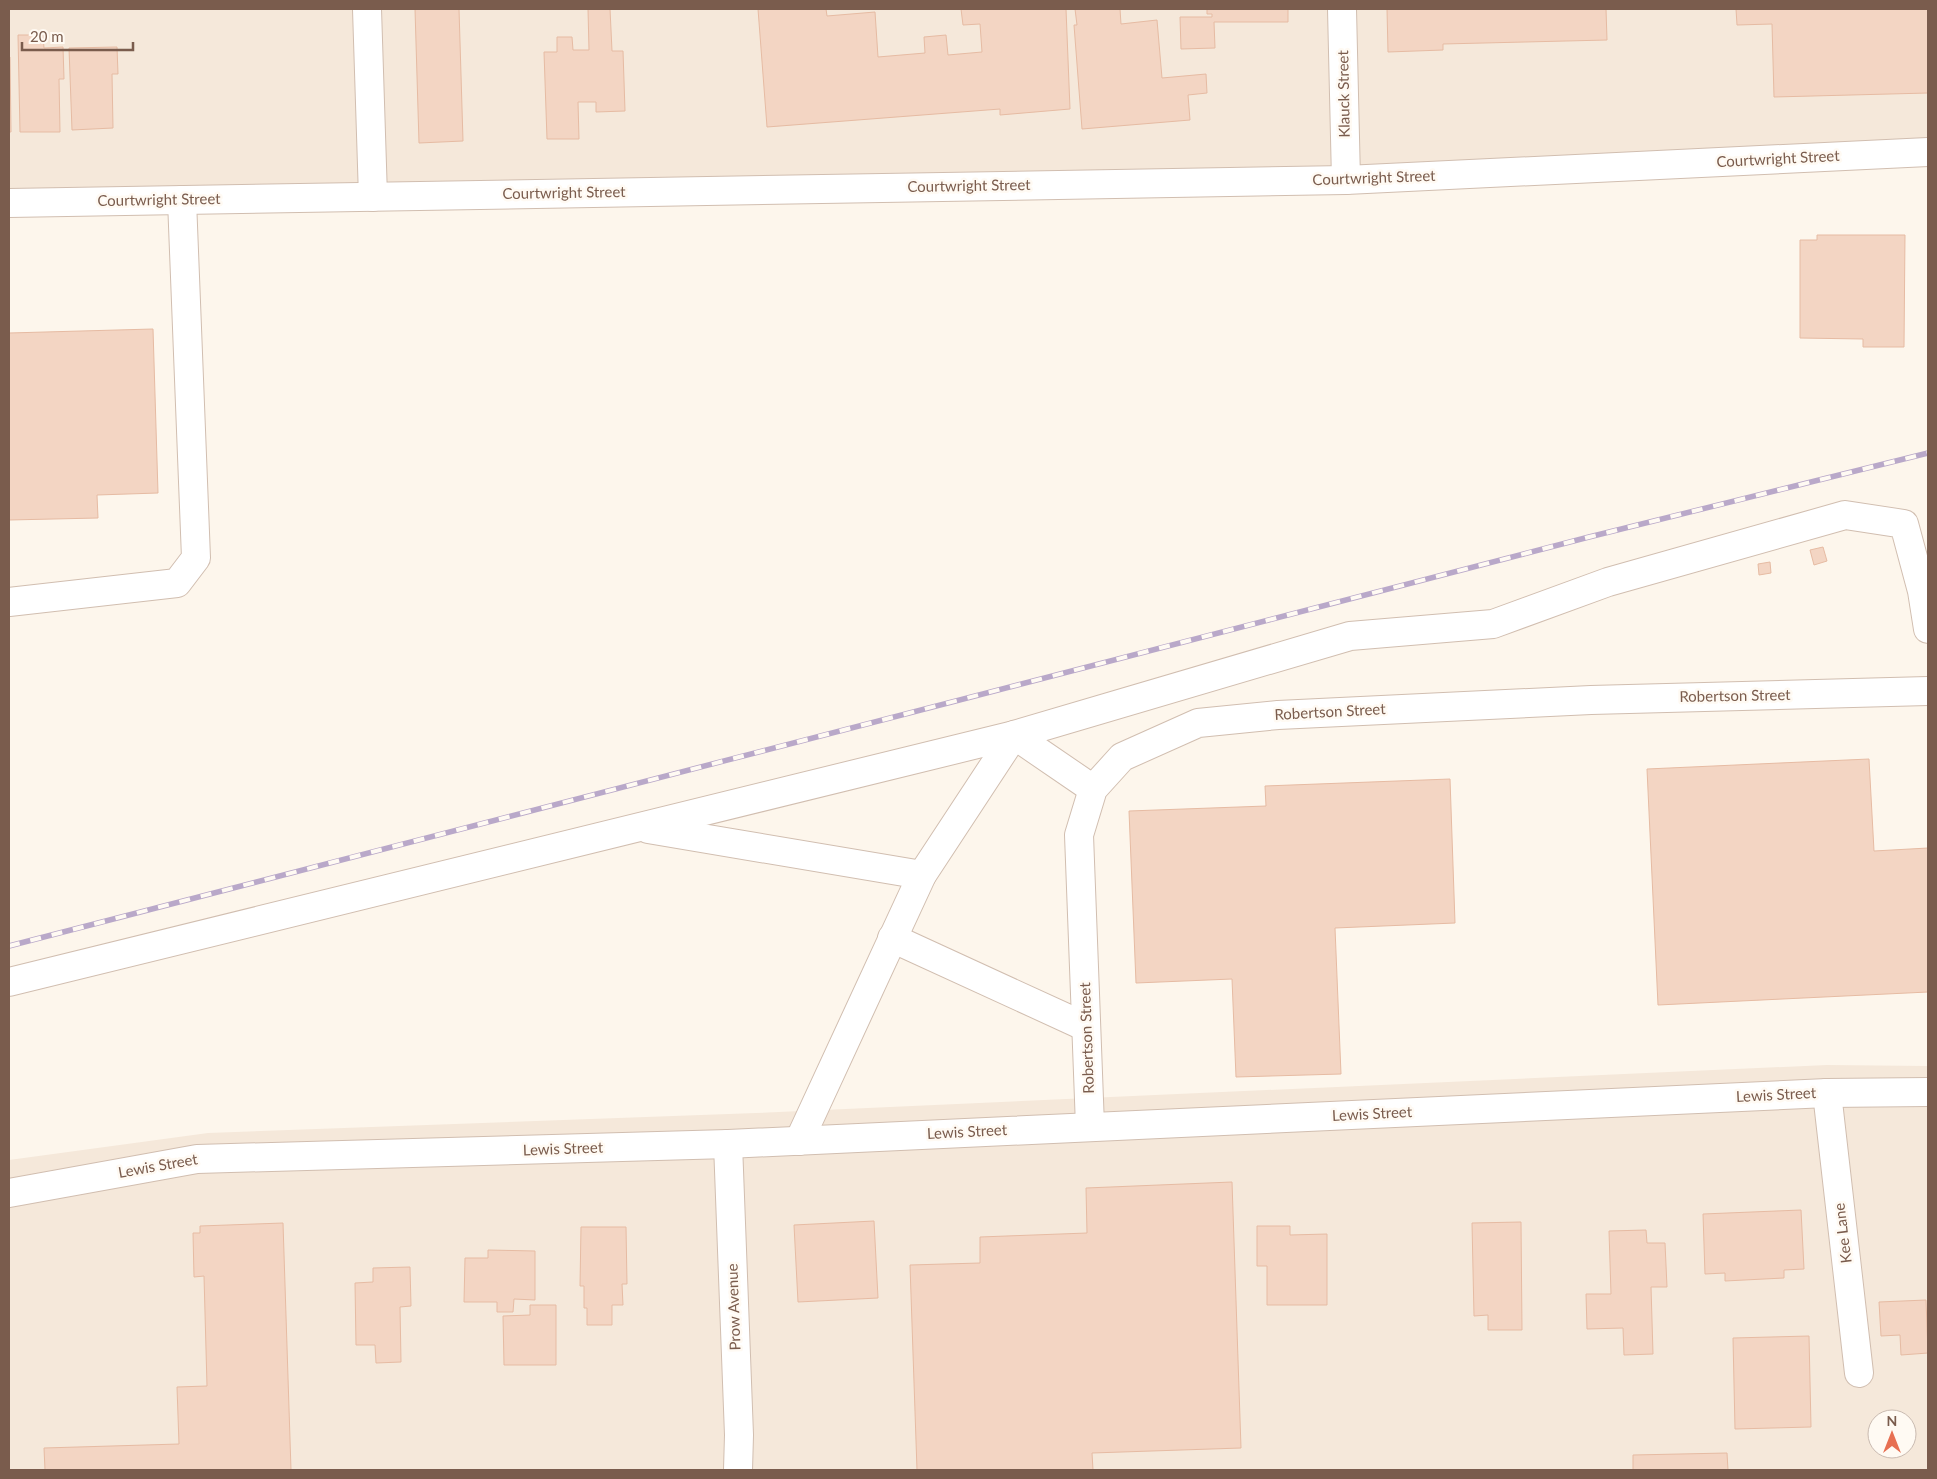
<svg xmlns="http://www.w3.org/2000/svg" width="1937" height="1479" font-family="Lato,sans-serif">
<rect width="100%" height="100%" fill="#fdf6ec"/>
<!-- residential -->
<g fill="#f5e8da" fill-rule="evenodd">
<path d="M9 9H1928V149L1344 182 9 203Z"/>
<path d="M1827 1065 1928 1066V1470H9V1160L208 1133 756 1113ZM1877 1419H1907V1449H1877Z"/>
</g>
<!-- building -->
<g fill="#f3d5c3" stroke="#e6bba3">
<path d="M415 9H459L463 141 419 143Z"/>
<path d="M588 9H610L612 51H623L625 111 596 112V102H578L579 139H547L544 52H557V37H572L573 50H589Z"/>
<path d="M758 9H826L827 16 875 12 878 57 925 53 924 37 946 35 948 55 982 52 980 24 963 25 961 9H1066L1070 109 1000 115V109L767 127Z"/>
<path d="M1075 9H1120L1121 24 1157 20 1162 78 1206 74 1207 93 1188 95 1190 120 1082 129 1074 25H1077Z"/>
<path d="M1207 9H1288V22H1214L1215 48 1181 49 1180 17H1212V14H1207Z"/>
<path d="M1387 9H1606L1607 40 1443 44V50L1388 52Z"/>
<path d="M1736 9H1928V93L1774 97 1772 24 1737 25Z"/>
<path d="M18 35H43L44 48 63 47 64 79H59L60 132H20Z"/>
<path d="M117 47 118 74H112L113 128 72 130 69 48Z"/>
<path d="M9 57H10L11 132H9Z"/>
<path d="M1817 235H1905L1904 347H1863V339L1800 338V240H1817Z"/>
<path d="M153 329 158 493 97 495 98 518 9 520V333Z"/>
<path d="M1823 547 1827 561 1814 565 1810 550Z"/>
<path d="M1770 562 1771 573 1759 575 1758 564Z"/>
<path d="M1869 759 1874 851 1928 848V992L1658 1005 1647 769Z"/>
<path d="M1450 779 1455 923 1335 928 1341 1074 1236 1077 1232 979 1136 983 1129 811 1266 806 1265 786Z"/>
<path d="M1232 1182 1241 1448 1092 1453 1093 1470H917L910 1265 980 1263V1237L1087 1233 1086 1188Z"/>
<path d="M1801 1210 1804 1269 1784 1270V1278L1725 1281V1273L1705 1274 1703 1214Z"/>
<path d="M874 1221 878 1298 798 1302 794 1225Z"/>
<path d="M1521 1222 1522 1330H1488V1315L1474 1316 1472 1223Z"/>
<path d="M283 1223 291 1470H45L44 1448 179 1444 177 1387 207 1386 204 1276 194 1277 193 1233H200V1226Z"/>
<path d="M1257 1226H1290V1235L1327 1234V1305H1267V1266H1257Z"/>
<path d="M581 1227H626L627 1284H622L623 1305H612V1325H587V1308H584V1286H580Z"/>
<path d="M1646 1230 1647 1243H1665L1667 1287H1651L1653 1354 1624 1355 1623 1328 1587 1329 1586 1294H1611L1609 1231Z"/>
<path d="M488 1250 535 1251V1300L514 1299 513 1312H497V1302H464L465 1258H488Z"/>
<path d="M410 1267 411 1306 400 1307 401 1362 376 1363 375 1345H356L355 1283 373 1282V1268Z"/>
<path d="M1926 1300 1928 1353 1901 1355 1900 1335 1881 1336 1879 1302Z"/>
<path d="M530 1305H556V1365H504L503 1316 530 1315Z"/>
<path d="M1809 1336 1811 1427 1735 1429 1733 1338Z"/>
<path d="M1727 1453 1728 1470H1633V1455Z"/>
</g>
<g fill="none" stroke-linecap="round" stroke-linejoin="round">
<!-- minor casing -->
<g stroke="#d1beb0" stroke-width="30">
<g id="minor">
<path d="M367 9 373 197"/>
<path d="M1342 9 1346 180"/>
<path d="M9 203 1346 180 1928 152"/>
<path d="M9 602 177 583 196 558 182 200"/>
<path d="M648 829 922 875"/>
<path d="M892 938 1086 1027"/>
<path d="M9 982 1014 735 1350 636 1493 624 1608 582 1845 515 1904 524 1922 591 1928 629"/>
<path d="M1827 1093 1859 1373"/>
<path d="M1090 1126 1079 835 1093 789 1122 757 1198 723 1278 715 1591 700 1928 691"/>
<path d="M799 1141 922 875 1014 735 1093 789"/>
<path d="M728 1144 739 1435 738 1470"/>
<path d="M9 1193 197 1159 728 1144 1827 1093 1928 1092"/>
</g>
</g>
<!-- minor -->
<use href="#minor" stroke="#fff" stroke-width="28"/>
<!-- rail casing -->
<g stroke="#b9a8c9" stroke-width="5.5">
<path id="rail" d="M9 946 1589 537 1928 453"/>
</g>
<!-- rail -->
<use href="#rail" stroke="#fffaf3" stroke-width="4" stroke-dasharray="11" stroke-linecap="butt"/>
</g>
<g text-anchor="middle" stroke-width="5" stroke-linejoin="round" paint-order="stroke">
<!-- street labels -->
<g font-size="15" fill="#7a5c4d" stroke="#fffaf3">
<text transform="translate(1344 94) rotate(-91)" y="5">Klauck Street</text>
<text transform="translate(1778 159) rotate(-3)" y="5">Courtwright Street</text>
<text transform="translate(1374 178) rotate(-2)" y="5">Courtwright Street</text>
<text transform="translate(969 186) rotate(-1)" y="5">Courtwright Street</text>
<text transform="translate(564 193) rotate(-1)" y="5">Courtwright Street</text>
<text transform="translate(159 200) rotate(-1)" y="5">Courtwright Street</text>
<text transform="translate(1735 696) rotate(-1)" y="5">Robertson Street</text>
<text transform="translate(1330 712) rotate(-3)" y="5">Robertson Street</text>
<text transform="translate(1087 1038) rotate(-92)" y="5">Robertson Street</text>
<text transform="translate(1776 1095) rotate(-3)" y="5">Lewis Street</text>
<text transform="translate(1372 1114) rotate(-3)" y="5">Lewis Street</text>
<text transform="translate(967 1132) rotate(-3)" y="5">Lewis Street</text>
<text transform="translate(563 1149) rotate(-2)" y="5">Lewis Street</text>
<text transform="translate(158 1166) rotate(-10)" y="5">Lewis Street</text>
<text transform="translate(1843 1233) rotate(-97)" y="5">Kee Lane</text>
<text transform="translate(734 1307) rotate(-92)" y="5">Prow Avenue</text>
</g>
</g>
<!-- border -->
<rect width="1937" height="1479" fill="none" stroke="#7a5c4d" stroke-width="20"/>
<!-- north arrow -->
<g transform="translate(1892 1434)"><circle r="24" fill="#fffaf3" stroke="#cabbb1"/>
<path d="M0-4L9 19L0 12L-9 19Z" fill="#e76f51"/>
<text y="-8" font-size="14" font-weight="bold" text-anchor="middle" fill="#7a5c4d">N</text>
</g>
<!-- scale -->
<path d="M22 42v8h111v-8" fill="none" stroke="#7a5c4d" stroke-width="2.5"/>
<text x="30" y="42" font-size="15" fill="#7a5c4d" stroke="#fffaf3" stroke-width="4" paint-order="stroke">20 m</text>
</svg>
